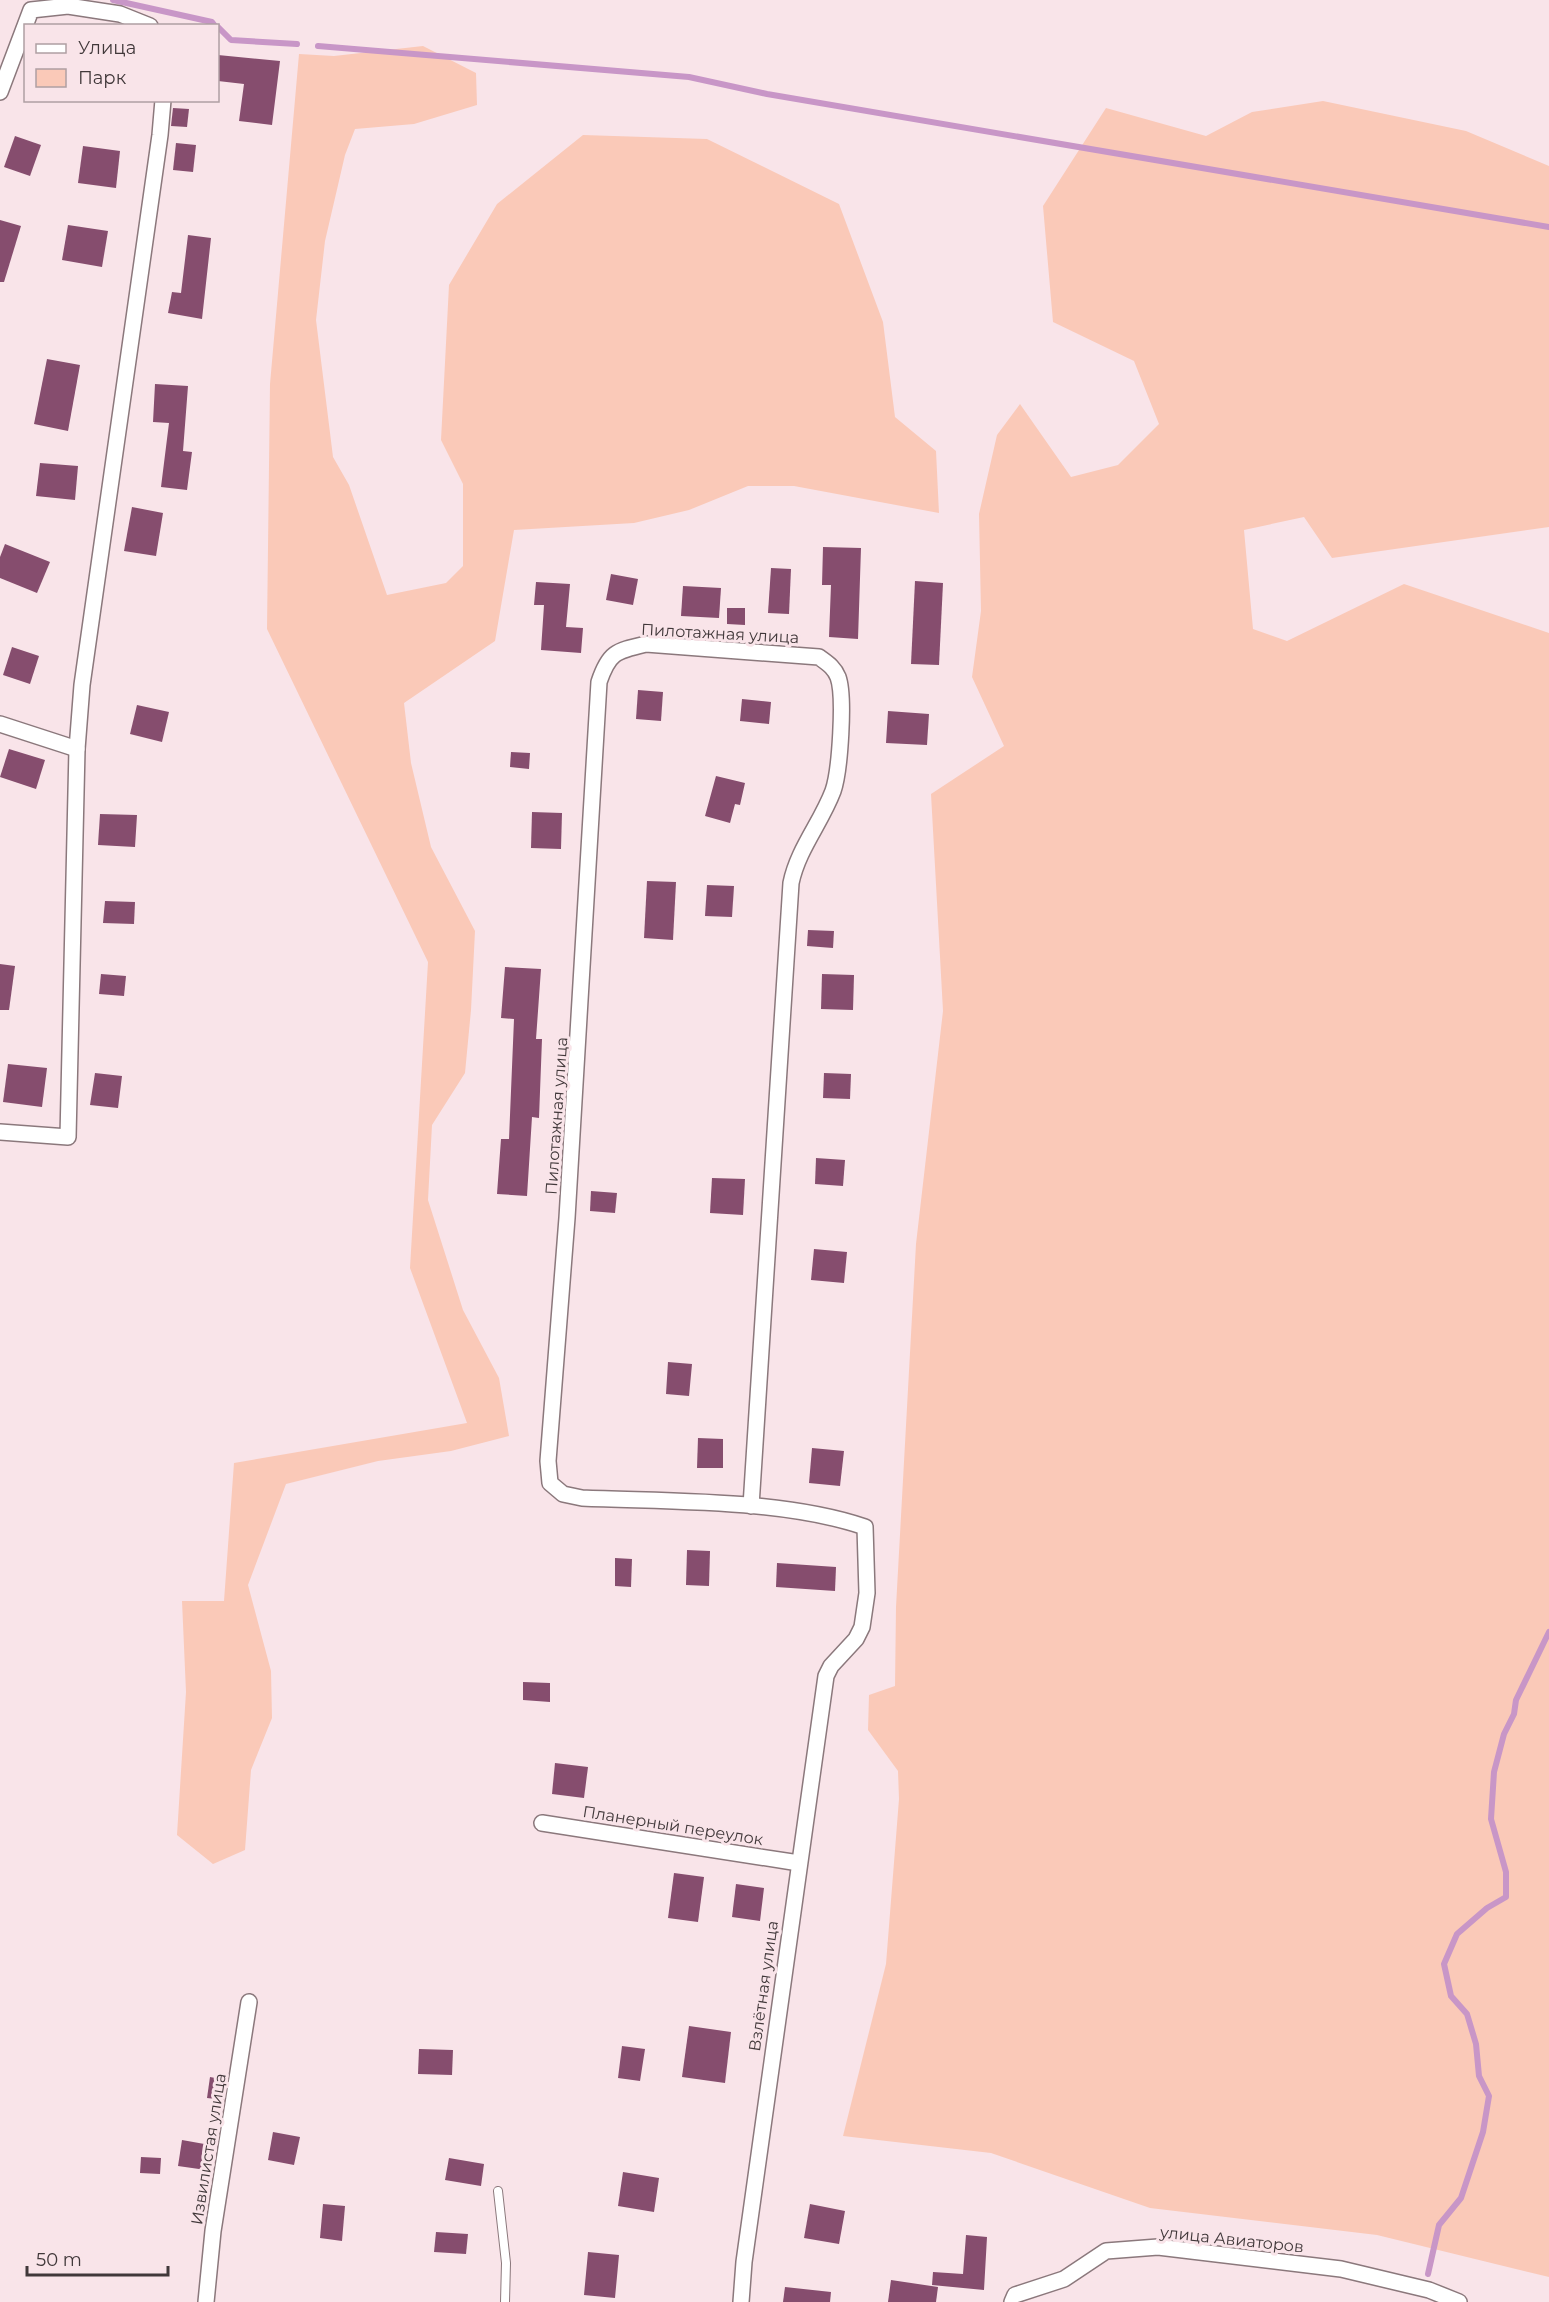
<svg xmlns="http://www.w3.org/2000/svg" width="1549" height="2302" font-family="Montserrat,sans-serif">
<rect width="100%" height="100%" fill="#f9e4e9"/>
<!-- green -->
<g fill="#fac9b8">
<path d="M423 46 476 73 477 105 414 124 355 129 345 155 325 241 316 320 333 457 349 485 387 595 446 583 463 566V484L441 440 449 285 497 204 583 135 707 139 839 204 883 322 895 417 936 451 939 513 794 486H748L689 510 634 523 514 530 495 641 404 703 411 763 431 847 475 931 471 1010 465 1073 432 1125 428 1200 463 1310 499 1378 509 1436 451 1451 378 1461 286 1484 248 1585 271 1671 272 1718 251 1770 245 1850 213 1864 177 1835 186 1692 182 1601H224L234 1463 467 1423 410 1268 428 962 267 629 270 384 299 54 334 56Z"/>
<path d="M1323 101 1466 131 1549 166V527L1332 558 1304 517 1244 530 1253 629 1287 641 1404 584 1549 633V2277L1377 2235 1150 2208 991 2153 843 2136 886 1964 899 1799 898 1771 868 1730 869 1695 895 1686 896 1607 916 1244 943 1011 931 794 1004 746 972 677 981 611 979 514 997 435 1020 404 1071 477 1118 465 1159 424 1134 361 1053 322 1043 206 1106 108 1206 136 1252 112Z"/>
</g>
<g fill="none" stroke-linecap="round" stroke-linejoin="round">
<!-- stream -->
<g stroke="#c896c7" stroke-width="6">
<path d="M113 0 212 22 215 26"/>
<path d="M218 27 231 40 297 44"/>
<path d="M318 46 689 77 767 94 1549 227"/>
<path d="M1428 2274 1439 2225 1461 2198 1483 2132 1489 2096 1479 2076 1476 2044 1467 2014 1451 1996 1444 1964 1457 1934 1487 1908 1506 1897V1872L1491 1819 1494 1772 1504 1734 1514 1714 1516 1700 1549 1632"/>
</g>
</g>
<!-- building -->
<g fill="#864d6e">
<path d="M218 55 280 61 272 125 239 121 244 84 218 81Z"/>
<path d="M173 108 189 109 187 127 171 126Z"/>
<path d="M15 136 41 145 30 176 4 167Z"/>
<path d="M176 143 196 145 193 172 173 170Z"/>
<path d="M83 146 120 151 116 188 78 183Z"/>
<path d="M0 220 21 226 4 282H0Z"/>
<path d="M68 225 108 231 102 267 62 260Z"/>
<path d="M188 235 211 238 202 319 168 313 172 292 181 293Z"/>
<path d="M47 359 80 365 68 431 34 424Z"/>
<path d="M155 384 188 386 183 451 192 452 187 490 161 487 169 423 153 422Z"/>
<path d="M40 463 78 466 75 500 36 496Z"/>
<path d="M132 507 163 513 156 556 124 551Z"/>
<path d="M5 544 50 562 37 593 0 578V557Z"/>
<path d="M823 547 861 548 858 639 829 637 831 585H822Z"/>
<path d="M771 568 791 569 789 614 768 613Z"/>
<path d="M611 574 638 579 633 605 606 600Z"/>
<path d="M915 581 943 583 939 665 911 664Z"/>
<path d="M536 582 570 584 566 627 583 628 581 653 541 650 544 605H534Z"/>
<path d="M683 586 721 588 719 618 681 616Z"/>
<path d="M727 608H745V625L727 624Z"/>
<path d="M12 647 39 656 30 684 3 675Z"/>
<path d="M638 690 663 692 661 721 636 719Z"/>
<path d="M742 699 771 702 769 724 740 721Z"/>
<path d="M137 705 169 712 162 742 130 734Z"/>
<path d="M888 711 929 714 927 745 886 743Z"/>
<path d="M9 749 45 760 36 789 0 777Z"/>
<path d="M511 752 530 753 529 769 510 767Z"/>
<path d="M716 776 745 783 740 805 735 804 730 823 705 816Z"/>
<path d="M532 812 562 813 561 849 531 848Z"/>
<path d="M100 814 137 815 135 847 98 845Z"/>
<path d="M647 881 676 882 673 940 644 938Z"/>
<path d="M707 885 734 886 732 917 705 916Z"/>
<path d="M105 901 135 902 134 924 103 923Z"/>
<path d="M808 930 834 931 833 948 807 946Z"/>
<path d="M0 964 15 966 9 1010H0Z"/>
<path d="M505 967 541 969 536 1039H542L539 1118 532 1117 527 1196 497 1194 501 1139H509L514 1019 501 1018Z"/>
<path d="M101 974 126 976 124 996 99 994Z"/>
<path d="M822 974 854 975 853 1010 821 1009Z"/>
<path d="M8 1064 47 1068 42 1107 3 1102Z"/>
<path d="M95 1073 122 1076 118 1108 90 1105Z"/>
<path d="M824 1073 851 1074 850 1099 823 1098Z"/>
<path d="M816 1158 845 1160 843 1186 815 1184Z"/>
<path d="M712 1178 745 1179 743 1215 710 1213Z"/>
<path d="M591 1191 617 1193 615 1213 590 1211Z"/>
<path d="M814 1249 847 1252 844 1283 811 1280Z"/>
<path d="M668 1362 692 1364 689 1396 666 1394Z"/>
<path d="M698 1438 723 1439V1468H697Z"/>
<path d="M812 1448 844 1451 840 1486 809 1483Z"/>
<path d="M687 1550 710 1551 709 1586 686 1585Z"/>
<path d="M615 1558 632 1559 631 1587 615 1586Z"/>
<path d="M777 1563 836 1567 835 1591 776 1587Z"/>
<path d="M523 1682 550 1683V1702L523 1700Z"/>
<path d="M555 1763 588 1767 584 1798 552 1794Z"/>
<path d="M674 1873 704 1877 698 1922 668 1918Z"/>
<path d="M736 1884 764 1888 760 1921 732 1917Z"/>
<path d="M689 2026 731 2032 725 2083 682 2077Z"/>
<path d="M622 2046 645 2049 640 2081 618 2078Z"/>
<path d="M419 2049 453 2050 452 2075 418 2074Z"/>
<path d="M210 2077 226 2080 224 2100 207 2098Z"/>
<path d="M273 2132 300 2137 294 2165 268 2160Z"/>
<path d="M182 2140 210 2145 206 2170 178 2166Z"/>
<path d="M141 2157 161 2158 160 2174 140 2173Z"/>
<path d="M449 2158 484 2164 481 2186 445 2180Z"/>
<path d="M623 2172 659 2178 654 2212 618 2206Z"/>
<path d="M323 2204 345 2206 342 2241 320 2238Z"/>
<path d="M810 2204 845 2211 839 2244 804 2238Z"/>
<path d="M436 2232 468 2234 466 2254 434 2252Z"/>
<path d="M966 2235 987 2237 984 2290 932 2285 933 2272 963 2274Z"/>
<path d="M588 2252 619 2255 615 2298 584 2295Z"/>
<path d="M891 2280 938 2287 936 2302H888Z"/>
<path d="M785 2287 831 2292 830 2302H783Z"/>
</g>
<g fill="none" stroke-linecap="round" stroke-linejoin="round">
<!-- service casing -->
<g stroke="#8b787c" stroke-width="10">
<path id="service" d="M498 2191 506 2263 505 2302"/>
</g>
<!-- minor casing -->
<g stroke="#8b787c" stroke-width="18">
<g id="minor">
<path d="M0 92 31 10 68 6 120 14 150 26"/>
<path d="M0 724 77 749"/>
<path d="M0 1132 68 1137 77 749 82 685 160 135 163 100"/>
<path d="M542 1823 799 1863"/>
<path d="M206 2302 213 2231 249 2002"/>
<path d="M741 2302 744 2262 826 1676 831 1666 856 1639 862 1627 867 1593 865 1527C783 1499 670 1502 582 1498L563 1494 550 1483 548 1461 567 1218 599 682C609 652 616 651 646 644L819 657C827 663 834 667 838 677 845 696 840 771 833 791 821 823 798 849 791 883L751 1506"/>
<path d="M1012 2302 1015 2295 1064 2279 1106 2251 1158 2247 1341 2269 1429 2290 1459 2302"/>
</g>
</g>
<!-- service -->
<use href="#service" stroke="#fff" stroke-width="8"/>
<!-- minor -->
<use href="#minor" stroke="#fff" stroke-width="15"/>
</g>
<g text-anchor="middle" stroke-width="6" stroke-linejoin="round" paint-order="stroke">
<!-- street labels -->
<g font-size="16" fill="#41383a" stroke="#f9e4e9">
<text transform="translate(720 633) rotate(3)" y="6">Пилотажная улица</text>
<text transform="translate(556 1116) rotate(-86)" y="6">Пилотажная улица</text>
<text transform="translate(673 1825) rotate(9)" y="6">Планерный переулок</text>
<text transform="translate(763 1986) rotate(-82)" y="6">Взлётная улица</text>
<text transform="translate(208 2149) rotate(-81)" y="6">Извилистая улица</text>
<text transform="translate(1232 2239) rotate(6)" y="6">улица Авиаторов</text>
</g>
</g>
<!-- legend -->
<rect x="24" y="24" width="195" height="78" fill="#f9e4e9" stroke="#af9fa3" stroke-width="1.5"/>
<rect x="36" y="44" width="30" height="9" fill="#ffffff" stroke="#af9fa3" stroke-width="1.5"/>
<text x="78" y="54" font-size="18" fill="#41383a">Улица</text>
<rect x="36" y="69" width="30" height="18" fill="#fac9b8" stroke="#af9fa3" stroke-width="1.5"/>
<text x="78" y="84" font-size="18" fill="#41383a">Парк</text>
<!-- scale -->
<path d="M27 2266v9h141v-9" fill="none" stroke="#41383a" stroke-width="3"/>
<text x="36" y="2266" font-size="18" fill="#41383a" stroke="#f9e4e9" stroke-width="4.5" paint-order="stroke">50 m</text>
</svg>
